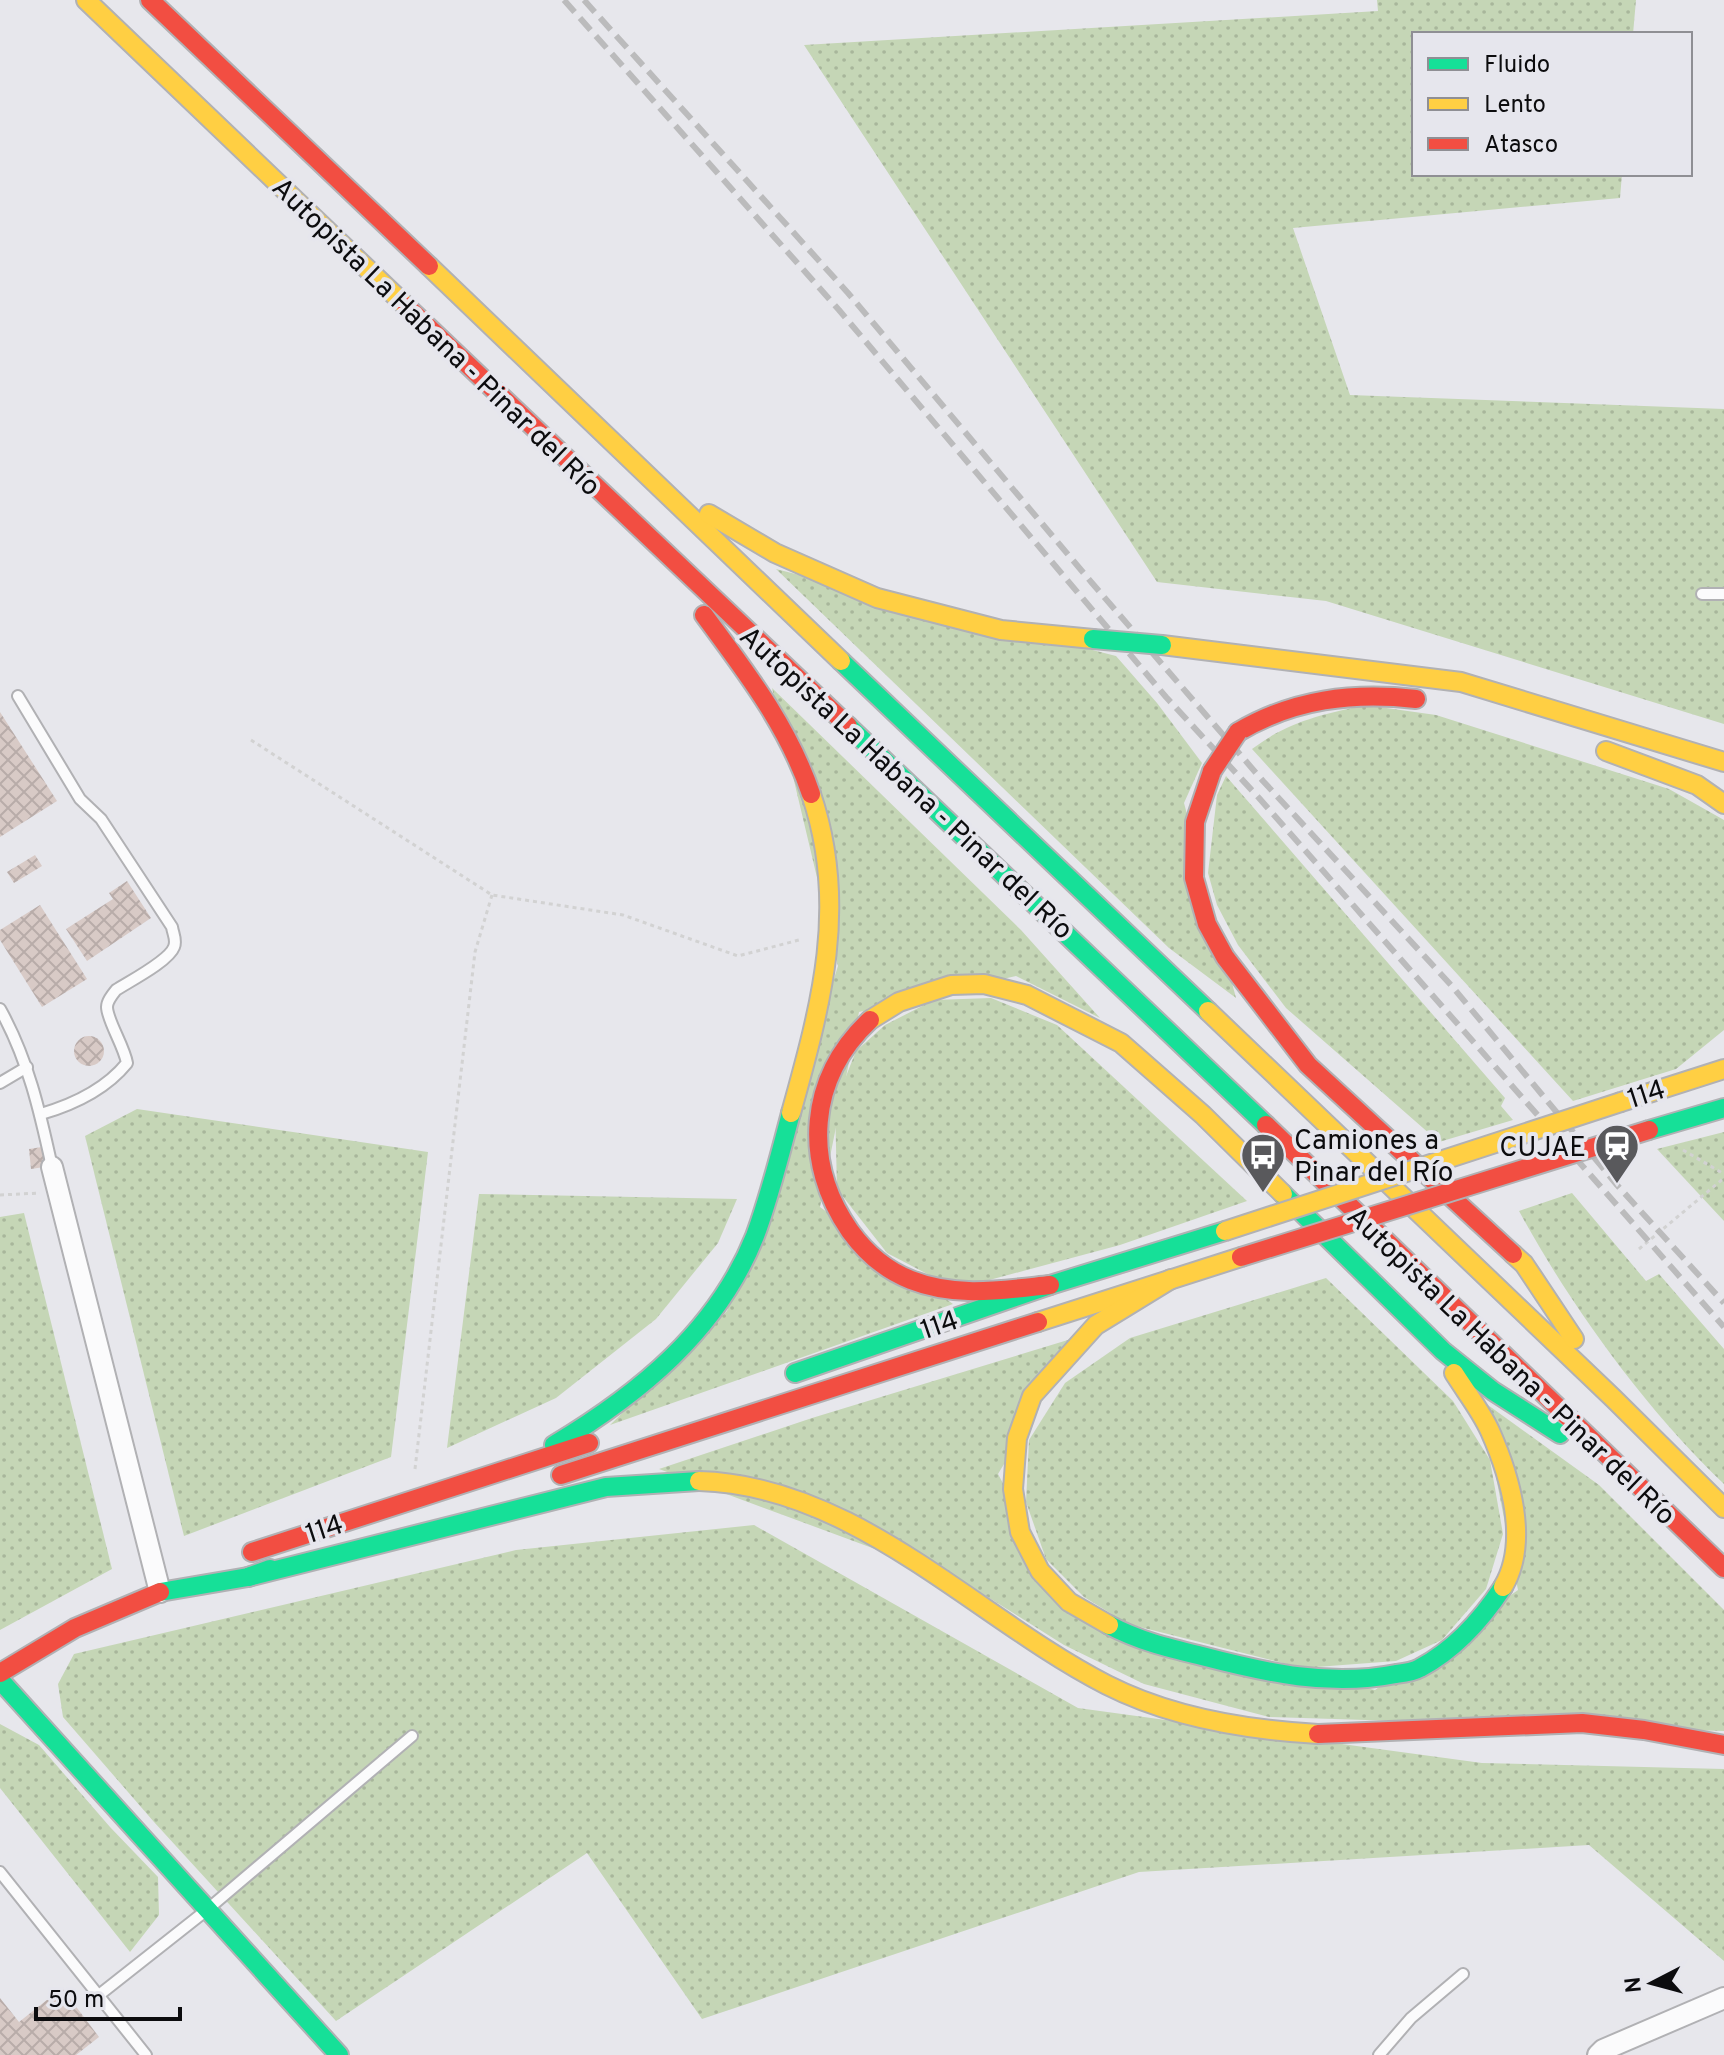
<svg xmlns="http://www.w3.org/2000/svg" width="1724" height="2055" font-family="Overpass,sans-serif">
<defs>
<pattern id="grass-dots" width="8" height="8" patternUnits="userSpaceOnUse" patternTransform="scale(2)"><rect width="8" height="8" fill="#c5d6b6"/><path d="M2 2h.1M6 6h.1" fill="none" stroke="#a8b69b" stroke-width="1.8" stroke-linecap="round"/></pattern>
<pattern id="building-cross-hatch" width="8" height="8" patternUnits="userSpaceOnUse" patternTransform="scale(2)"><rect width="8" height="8" fill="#d8cac6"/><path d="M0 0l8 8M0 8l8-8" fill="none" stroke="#b8aca9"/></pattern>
</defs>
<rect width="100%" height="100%" fill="#e7e7ec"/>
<!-- grass -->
<g fill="url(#grass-dots)">
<path d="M1377 0H1636L1633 34H1414V174H1622L1620 198 1293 228 1350 395 1724 409V724L1326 601 1157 582 804 45 1378 11Z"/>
<path d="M776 569 1116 656 1157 703 1202 763 1184 803 1236 998 1169 948Z"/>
<path d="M772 688 1021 930 1100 1018 1016 976 859 1012 820 1207 953 1304 610 1425 727 1311 838 966Z"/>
<path d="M1365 705 1436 715 1669 789 1724 820V1030L1676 1069 1573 1101 1252 749C1289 721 1321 715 1365 705Z"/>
<path d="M1226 776 1505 1098 1501 1106 1513 1120 1439 1142 1286 1008 1238 945 1217 905 1208 873 1217 795Z"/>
<path d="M991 998 1057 1025 1247 1201 1120 1245 982 1282 935 1278 887 1253 837 1189 835 1104 856 1051 885 1025 934 1000Z"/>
<path d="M137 1109 428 1152 391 1457 184 1536 85 1136Z"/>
<path d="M1724 1132V1221L1657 1149Z"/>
<path d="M1572 1193 1646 1281 1659 1274 1724 1349V1484C1646 1410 1570 1305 1519 1211Z"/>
<path d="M479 1194 737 1199 718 1243 656 1319 556 1398 447 1448Z"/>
<path d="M24 1213 112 1569 0 1630V1217Z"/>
<path d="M1326 1278 1453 1401 1490 1460 1503 1534 1486 1589 1442 1640 1396 1661 1303 1668 1128 1624 1084 1597 1046 1559 1026 1502 1029 1440 1065 1383 1130 1338Z"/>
<path d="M1081 1336 998 1474 1075 1618 1375 1690 1518 1590 1481 1400 1599 1485 1724 1610V1731L1269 1717 1144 1684 1064 1645 964 1582 659 1469 812 1418Z"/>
<path d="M754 1525 1078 1708 1482 1763 1724 1769V1961L1589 1845 1139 1872 702 2019 587 1853 336 2021 154 1822 63 1717 58 1684 74 1654 516 1550Z"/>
<path d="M0 1724 39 1745 110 1827 158 1877 159 1915 130 1952 0 1788Z"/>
</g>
<!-- building -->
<g fill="url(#building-cross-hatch)">
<path d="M0 712 57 801 0 837Z"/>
<path d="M35 855 42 866 14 883 7 872Z"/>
<path d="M127 881 151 918 87 961 66 929 113 899 109 893Z"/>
<path d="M40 905 87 979 42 1007 0 940V930Z"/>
<circle cx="89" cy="1051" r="15"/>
<path d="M42 1147 44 1167 31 1169 29 1149Z"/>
<path d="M62 1988 99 2037 76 2055H0V1998L19 2022Z"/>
</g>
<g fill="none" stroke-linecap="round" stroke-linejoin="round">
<!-- lane casing -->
<g stroke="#b1b1b4" stroke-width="14">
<g id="lane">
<path d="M1702 594H1724"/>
<path d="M18 696 80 799 101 819 172 927C173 934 177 940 174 947 169 961 130 981 116 990 112 995 107 1001 107 1007 107 1020 124 1046 127 1063 106 1089 72 1105 41 1114"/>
<path d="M0 1009C28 1059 40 1112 52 1167"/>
<path d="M0 1083 27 1067"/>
<path d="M0 1872 146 2055"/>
<path d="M99 1995 208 1909 412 1736"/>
<path d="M1379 2055 1411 2018 1463 1974"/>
</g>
</g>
<!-- street casing -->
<g stroke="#b1b1b4" stroke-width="24">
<g id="street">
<path d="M52 1167 160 1592"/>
<path d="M1598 2055 1603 2050 1724 1998"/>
</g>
</g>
<!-- fast casing -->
<g stroke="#b1b1b4" stroke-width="22">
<g id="fast">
<path d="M841 661 1208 1011"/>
<path d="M848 726 1266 1125"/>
<path d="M1649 1130 1724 1108"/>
<path d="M1283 1194 1443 1351 1493 1391 1560 1434"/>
<path d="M795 1373 1050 1285 1225 1231"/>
<path d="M554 1445C639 1394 717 1331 755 1236 770 1196 780 1154 791 1113"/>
<path d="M248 1577 606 1487 699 1481"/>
<path d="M160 1592 248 1577 270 1569"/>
<path d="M1109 1625C1139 1641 1169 1648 1202 1656 1267 1673 1330 1687 1396 1674 1404 1673 1413 1672 1420 1668 1454 1650 1482 1619 1503 1587"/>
<path d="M0 1680 339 2055"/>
</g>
</g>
<!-- slow casing -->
<g stroke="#b1b1b4" stroke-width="22">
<g id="slow">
<path d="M86 0 406 306"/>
<path d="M429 266 841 661"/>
<path d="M709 514 775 553 877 598 1001 630 1093 639"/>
<path d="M1162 645 1461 682 1724 762"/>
<path d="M1606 751 1697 785 1724 804"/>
<path d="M1208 1011 1613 1398 1724 1508"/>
<path d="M870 1020 899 1002 951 985 984 984 1027 995 1121 1043 1203 1115 1283 1194"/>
<path d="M1621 1102 1724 1069"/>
<path d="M791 1113C821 1005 849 905 811 794"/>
<path d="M1513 1254 1524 1264 1574 1339"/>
<path d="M1038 1322 1241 1257"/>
<path d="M1454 1373C1466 1392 1481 1411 1490 1431 1510 1476 1530 1542 1503 1587"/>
<path d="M699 1481C855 1485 976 1618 1107 1685 1172 1718 1247 1730 1318 1734"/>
<path d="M1109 1625 1069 1602 1040 1571 1020 1532 1013 1489 1017 1438 1032 1396 1096 1325 1171 1279"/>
</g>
</g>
<!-- jam casing -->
<g stroke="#b1b1b4" stroke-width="22">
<g id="jam">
<path d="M150 0 429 266"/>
<path d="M406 306 848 726"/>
<path d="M704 615C746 672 788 726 811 794"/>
<path d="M1238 732C1294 699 1352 692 1416 699"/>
<path d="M1212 771 1195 822 1194 878 1207 924 1225 957 1308 1065 1513 1254"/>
<path d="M870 1020C808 1078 802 1162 850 1231 866 1253 885 1270 911 1280 956 1298 1003 1290 1050 1285"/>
<path d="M1266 1125 1724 1568"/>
<path d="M561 1475 1038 1322"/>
<path d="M252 1552 589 1443"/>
<path d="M0 1673 75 1628 160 1592"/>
<path d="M1318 1734 1582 1723 1644 1730 1724 1745"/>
</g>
</g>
<!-- path -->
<g stroke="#d2d2d2" stroke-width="3" stroke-dasharray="4 4" stroke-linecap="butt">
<path d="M251 740 492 895 623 915 738 956 799 940"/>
<path d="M1683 1150 1724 1174"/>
<path d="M0 1195 40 1193"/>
<path d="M1639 1249 1724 1178"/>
<path d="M415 1469 475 952 492 895"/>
</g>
<!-- lane -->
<use href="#lane" stroke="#fbfbfc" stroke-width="10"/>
<!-- street -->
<use href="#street" stroke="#fbfbfc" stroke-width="20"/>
<!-- fast -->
<use href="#fast" stroke="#16e098" stroke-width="18"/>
<!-- slow -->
<use href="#slow" stroke="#ffcf43" stroke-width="18"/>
<!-- jam -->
<use href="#jam" stroke="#f24e42" stroke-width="18"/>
<!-- rail -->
<g stroke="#bbbbbc" stroke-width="6" stroke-dasharray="16 8" stroke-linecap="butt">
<path d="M564 0 839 310 1166 697 1259 798 1724 1327"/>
<path d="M584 0 848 293 1092 583 1263 781 1451 985 1617 1185 1724 1303"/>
</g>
<!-- fast-bridge casing -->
<g stroke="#b1b1b4" stroke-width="22" stroke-linecap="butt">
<path id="fast-bridge" d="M1093 639 1162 645"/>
</g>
<!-- slow-bridge casing -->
<g stroke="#b1b1b4" stroke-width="22" stroke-linecap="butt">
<path id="slow-bridge" d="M1225 1231 1621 1102"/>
</g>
<!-- jam-bridge casing -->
<g stroke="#b1b1b4" stroke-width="22" stroke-linecap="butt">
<g id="jam-bridge">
<path d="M1212 771 1238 732"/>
<path d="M1241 1257 1649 1130"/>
</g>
</g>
<!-- fast-bridge -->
<use href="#fast-bridge" stroke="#16e098" stroke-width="18"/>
<!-- slow-bridge -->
<use href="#slow-bridge" stroke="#ffcf43" stroke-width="18"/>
<!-- jam-bridge -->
<use href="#jam-bridge" stroke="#f24e42" stroke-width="18"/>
</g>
<!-- icons -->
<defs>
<g id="station-pin" transform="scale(2.3)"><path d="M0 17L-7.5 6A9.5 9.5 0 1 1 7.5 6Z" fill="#59595c" stroke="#e6e6ed"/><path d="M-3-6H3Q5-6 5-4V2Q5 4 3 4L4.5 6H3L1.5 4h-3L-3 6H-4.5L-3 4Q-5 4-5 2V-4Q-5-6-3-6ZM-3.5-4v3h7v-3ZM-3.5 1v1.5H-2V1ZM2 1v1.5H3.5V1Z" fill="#fff"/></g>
<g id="bus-pin" transform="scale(2.3)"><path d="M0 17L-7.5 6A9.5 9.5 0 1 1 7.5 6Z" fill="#59595c" stroke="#e6e6ed"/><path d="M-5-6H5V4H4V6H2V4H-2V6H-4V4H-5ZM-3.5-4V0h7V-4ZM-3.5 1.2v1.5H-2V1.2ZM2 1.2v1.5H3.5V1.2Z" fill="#fff"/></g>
</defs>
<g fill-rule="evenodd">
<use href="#station-pin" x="1617" y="1146"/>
<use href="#bus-pin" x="1263" y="1155"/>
</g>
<g text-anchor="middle" stroke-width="8" stroke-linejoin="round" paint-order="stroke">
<!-- street labels -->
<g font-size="28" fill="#0c0c0e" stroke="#e6e6ed">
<text transform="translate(437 336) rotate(44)" y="10">Autopista La Habana - Pinar del Río</text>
<text transform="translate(907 782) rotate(43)" y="10">Autopista La Habana - Pinar del Río</text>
<text transform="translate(1646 1093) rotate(-18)" y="10">114</text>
<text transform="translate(939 1324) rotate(-19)" y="10">114</text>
<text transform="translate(1512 1365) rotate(44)" y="10">Autopista La Habana - Pinar del Río</text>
<text transform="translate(324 1528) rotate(-18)" y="10">114</text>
</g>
<!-- poi labels -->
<g font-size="28" fill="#0c0c0e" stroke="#e6e6ed" text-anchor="start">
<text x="1294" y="1149">Camiones a<tspan x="1294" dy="32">Pinar del Río</tspan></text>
<text x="1586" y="1156" text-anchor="end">CUJAE</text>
</g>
</g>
<!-- legend -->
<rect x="1412" y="32" width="280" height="144" fill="#e6e6ed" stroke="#8f8f94" stroke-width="2"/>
<rect x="1428" y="58" width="40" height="12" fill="#16e098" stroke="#8f8f94" stroke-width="2"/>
<text x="1484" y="72" font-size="24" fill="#0c0c0e">Fluido</text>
<rect x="1428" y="98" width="40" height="12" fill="#ffcf43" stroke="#8f8f94" stroke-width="2"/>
<text x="1484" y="112" font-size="24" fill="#0c0c0e">Lento</text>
<rect x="1428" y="138" width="40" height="12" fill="#f24e42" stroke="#8f8f94" stroke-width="2"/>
<text x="1484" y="152" font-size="24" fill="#0c0c0e">Atasco</text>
<!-- north arrow -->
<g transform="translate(1652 1983) rotate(264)" stroke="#e6e6ed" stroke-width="6" paint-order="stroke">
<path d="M0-6L14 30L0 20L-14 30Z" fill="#0c0c0e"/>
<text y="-12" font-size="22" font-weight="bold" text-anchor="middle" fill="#0c0c0e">N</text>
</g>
<!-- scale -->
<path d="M36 2007v12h144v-12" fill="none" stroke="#0c0c0e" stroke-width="4"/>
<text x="48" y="2007" font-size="24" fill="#0c0c0e" stroke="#e6e6ed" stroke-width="6" paint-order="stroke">50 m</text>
</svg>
